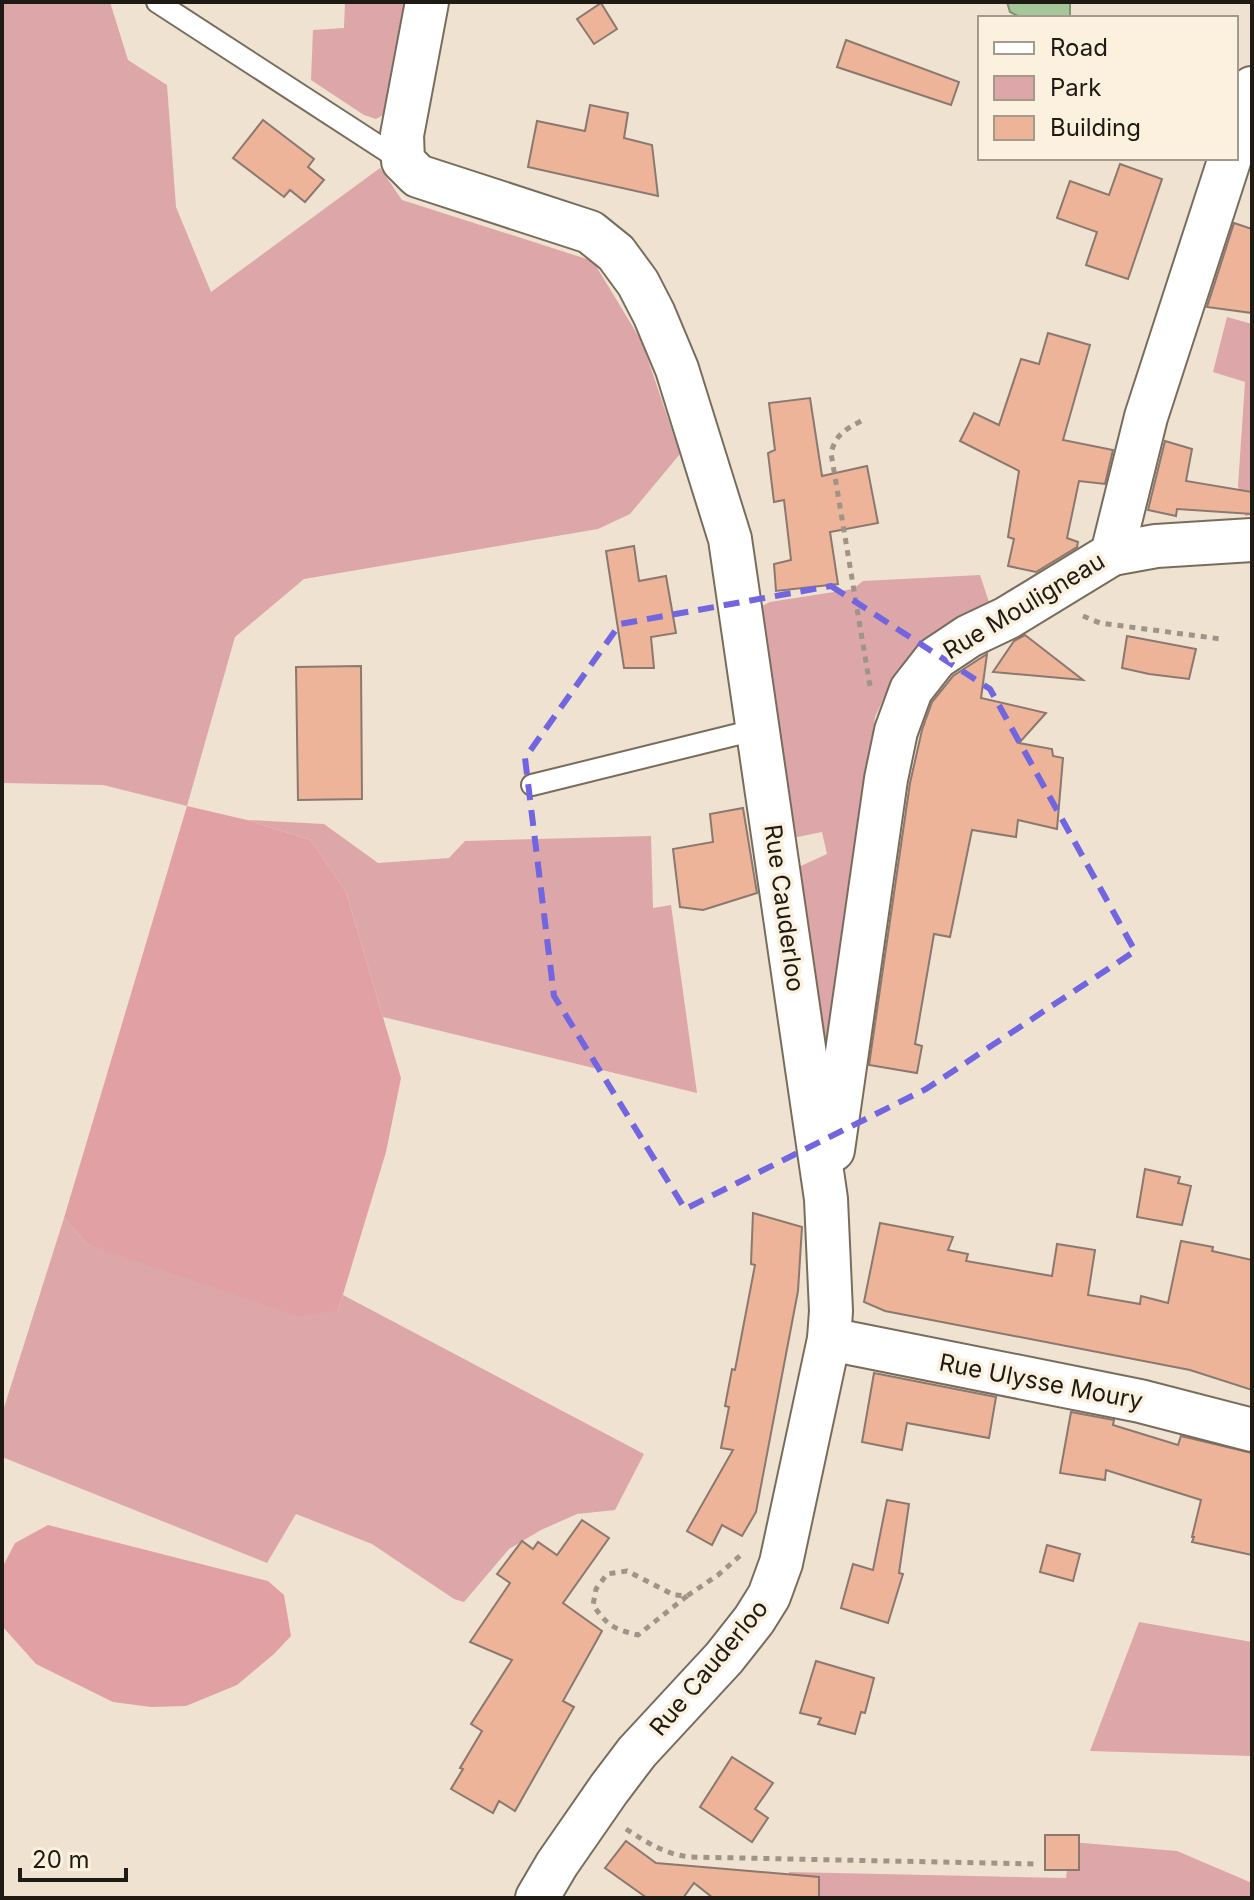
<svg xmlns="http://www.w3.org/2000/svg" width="1254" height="1900" font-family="Inter,sans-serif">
<rect width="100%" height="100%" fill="#efe2d1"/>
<!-- green -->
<g fill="#dda6a8">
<path d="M2 2H110L128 60 167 85 176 207 211 292 380 168 402 200 593 261 642 342 680 454 630 514 598 529 304 579 235 637 187 806 103 785 2 783Z"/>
<path d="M345 2H410L385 114 376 119 364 115 311 80 313 30 344 28Z"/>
<path d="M1227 317 1252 324V515L1245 516 1246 492 1239 491 1238 486 1245 382 1213 372Z"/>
<path d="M980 575 992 611 915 657 885 695 875 717 837 1037 834 1044 823 1042 792 870 827 854 822 832 788 839 758 608 770 602 853 589 863 581Z"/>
<path d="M247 820 324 824 378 863 449 858 465 841 651 836 653 908 671 905 697 1093 383 1017 346 892 311 840Z"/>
<path d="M64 1218 87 1244 338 1311 343 1295 644 1454 615 1510 577 1514 541 1530 509 1549 464 1602 454 1599 372 1544 296 1514 267 1563 2 1457V1414Z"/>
<path d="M1139 1622 1252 1642V1756L1090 1751Z"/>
<path d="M1071 1842 1177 1851 1252 1883V1898H788L789 1872 1066 1878Z"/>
</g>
<!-- forest -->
<g fill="#e1a1a4">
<path d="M187 806 247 820 311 840 346 892 401 1078 386 1152 338 1311 297 1316 87 1244 64 1218Z"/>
<path d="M48 1525 268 1581 284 1595 291 1636 274 1654 237 1685 186 1706 151 1707 113 1702 36 1664 2 1626V1568L15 1543Z"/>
</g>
<!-- water -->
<path fill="#a4c899" stroke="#7c9471" stroke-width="2" d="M1007 2H1070V17L1022 18 1010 12Z"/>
<!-- building -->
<g fill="#edb499" stroke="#8b786f" stroke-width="2">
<path d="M601 3 617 29 594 44 577 19Z"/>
<path d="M846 40 959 82 951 105 837 67Z"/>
<path d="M590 105 628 113 624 138 652 145 658 196 528 167 537 121 585 131Z"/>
<path d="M263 120 314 159 308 167 324 180 305 202 290 190 284 197 233 158Z"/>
<path d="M1120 164 1162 179 1128 279 1086 265 1097 232 1057 218 1070 181 1109 195Z"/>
<path d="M1234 223 1252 229V313L1207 307Z"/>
<path d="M1048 333 1090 345 1063 440 1113 450 1105 484 1079 481 1067 538 1078 542 1077 547 1036 572 1008 566 1014 539 1008 537 1019 471 960 441 974 413 999 425 1021 359 1039 364Z"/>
<path d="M810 398 822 476 867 466 878 523 830 532 838 584 776 591 774 564 791 560 784 500 774 502 768 453 775 450 769 403Z"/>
<path d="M1165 441 1192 449 1186 481 1252 492V514L1177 509 1176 516 1148 510Z"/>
<path d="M634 546 639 581 666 576 676 633 651 637 654 668H624L606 551Z"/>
<path d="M1025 635 1083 680 993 672 1014 641Z"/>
<path d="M1127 636 1196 649 1189 679 1149 674 1122 668Z"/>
<path d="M987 654 981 698 1046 713 1019 743 1052 749 1053 756 1063 758 1057 829 1018 820 1016 837 972 830 950 937 934 934 915 1044 922 1046 917 1073 869 1065 910 783 922 730 932 702 953 676Z"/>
<path d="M361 666 362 799 298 800 296 667Z"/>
<path d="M743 808 757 893 703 910 680 907 673 849 713 842 710 814Z"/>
<path d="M1145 1169 1180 1177 1178 1183 1191 1186 1182 1225 1137 1217Z"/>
<path d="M753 1213 802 1227 798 1291 756 1512 742 1536 722 1525 712 1545 687 1531 733 1450 721 1448 729 1407 725 1406 732 1369 735 1370 755 1265 751 1264Z"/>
<path d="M880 1223 953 1237 948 1250 968 1254 966 1261 1052 1276 1057 1244 1095 1250 1088 1295 1140 1304 1141 1296 1168 1303 1181 1241 1213 1247 1212 1251 1252 1260V1390L1190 1370 885 1311 864 1302Z"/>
<path d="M874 1373 996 1397 989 1438 907 1423 902 1450 862 1442Z"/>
<path d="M1071 1412 1114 1420 1113 1425 1178 1445 1181 1436 1252 1453V1555L1192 1542 1194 1537H1192L1201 1500 1106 1470 1105 1480 1060 1473Z"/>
<path d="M887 1500 909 1504 899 1573 903 1574 888 1623 841 1608 853 1564 873 1570Z"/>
<path d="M582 1520 609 1538 563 1603 602 1631 563 1701 574 1707 515 1811 499 1801 493 1813 451 1789 463 1769 460 1768 482 1731 471 1724 512 1660 470 1642 510 1583 497 1574 522 1541 533 1549 538 1542 557 1555Z"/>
<path d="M1047 1545 1080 1554 1073 1581 1040 1572Z"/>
<path d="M816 1661 874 1678 865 1713 861 1712 855 1734 818 1724 821 1718 800 1713Z"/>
<path d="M732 1757 773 1783 755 1809 768 1818 752 1842 700 1807Z"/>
<rect x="1045" y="1835" width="34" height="35"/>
<path d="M626 1841 656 1863 819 1877V1898H713L694 1883 683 1898H647L605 1868Z"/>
</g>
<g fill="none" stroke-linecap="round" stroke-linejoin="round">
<!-- lane casing -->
<g stroke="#786d5d" stroke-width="24">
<g id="lane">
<path d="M157 2 402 161"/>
<path d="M532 785 759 729"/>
</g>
</g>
<!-- street casing -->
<g stroke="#786d5d" stroke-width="46">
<g id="street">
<path d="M427 2 402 135 403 161 418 176 590 232 616 253 638 283 654 314 677 369 730 539 826 1199 831 1311 829 1339 781 1563 769 1596 754 1620 724 1658 637 1752 609 1789 557 1864 537 1898"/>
<path d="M1236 138 1252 88"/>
<path d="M1112 554 1156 546 1252 540"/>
<path d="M833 1150 886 779 896 731 911 690 936 658 969 636 1007 618 1112 554 1146 417 1230 158"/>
<path d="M829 1339 1140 1401 1252 1430"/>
</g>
</g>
<!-- path -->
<g stroke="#9e9487" stroke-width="5" stroke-dasharray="6 6" stroke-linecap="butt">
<path d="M861 421C845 430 836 434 831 453L870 686"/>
<path d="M1083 616 1100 623 1221 639"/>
<path d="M687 1596 638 1635C613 1629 608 1626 593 1605L596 1589 607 1574 627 1571 674 1595 687 1596 718 1575 741 1555"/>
<path d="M626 1829C648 1843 664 1854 690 1857L1038 1864"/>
</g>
<!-- lane -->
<use href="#lane" stroke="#fff" stroke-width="20"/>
<!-- street -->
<use href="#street" stroke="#fff" stroke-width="42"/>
</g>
<!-- marked area -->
<path fill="none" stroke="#7165e0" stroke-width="6" stroke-dasharray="16 10" stroke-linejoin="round" d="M831 586 990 689 1135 951 926 1089 685 1209 554 996 525 758 620 624Z"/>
<g text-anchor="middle" stroke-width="7" stroke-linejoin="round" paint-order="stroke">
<!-- street labels -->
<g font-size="24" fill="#1e1a14" stroke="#fcf0de">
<text transform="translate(1024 606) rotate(-31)" y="8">Rue Mouligneau</text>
<text transform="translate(784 908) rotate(82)" y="8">Rue Cauderloo</text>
<text transform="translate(1041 1382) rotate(11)" y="8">Rue Ulysse Moury</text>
<text transform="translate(709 1668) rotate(-50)" y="8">Rue Cauderloo</text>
</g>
</g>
<!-- border -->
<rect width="1254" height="1900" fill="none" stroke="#1e1a14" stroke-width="8"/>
<!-- legend -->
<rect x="978" y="16" width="260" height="144" fill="#fcf0de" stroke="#a39a8d" stroke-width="2"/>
<rect x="994" y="42" width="40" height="12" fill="#ffffff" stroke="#a39a8d" stroke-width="2"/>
<text x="1050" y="56" font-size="24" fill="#1e1a14">Road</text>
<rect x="994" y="76" width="40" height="24" fill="#dda6a8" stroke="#a39a8d" stroke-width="2"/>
<text x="1050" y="96" font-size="24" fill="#1e1a14">Park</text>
<rect x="994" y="116" width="40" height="24" fill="#edb499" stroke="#a39a8d" stroke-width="2"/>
<text x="1050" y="136" font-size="24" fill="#1e1a14">Building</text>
<!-- scale -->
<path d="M20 1868v12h106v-12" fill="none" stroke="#1e1a14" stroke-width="4"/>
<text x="32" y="1868" font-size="24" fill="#1e1a14" stroke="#fcf0de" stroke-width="6" paint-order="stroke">20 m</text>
</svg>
